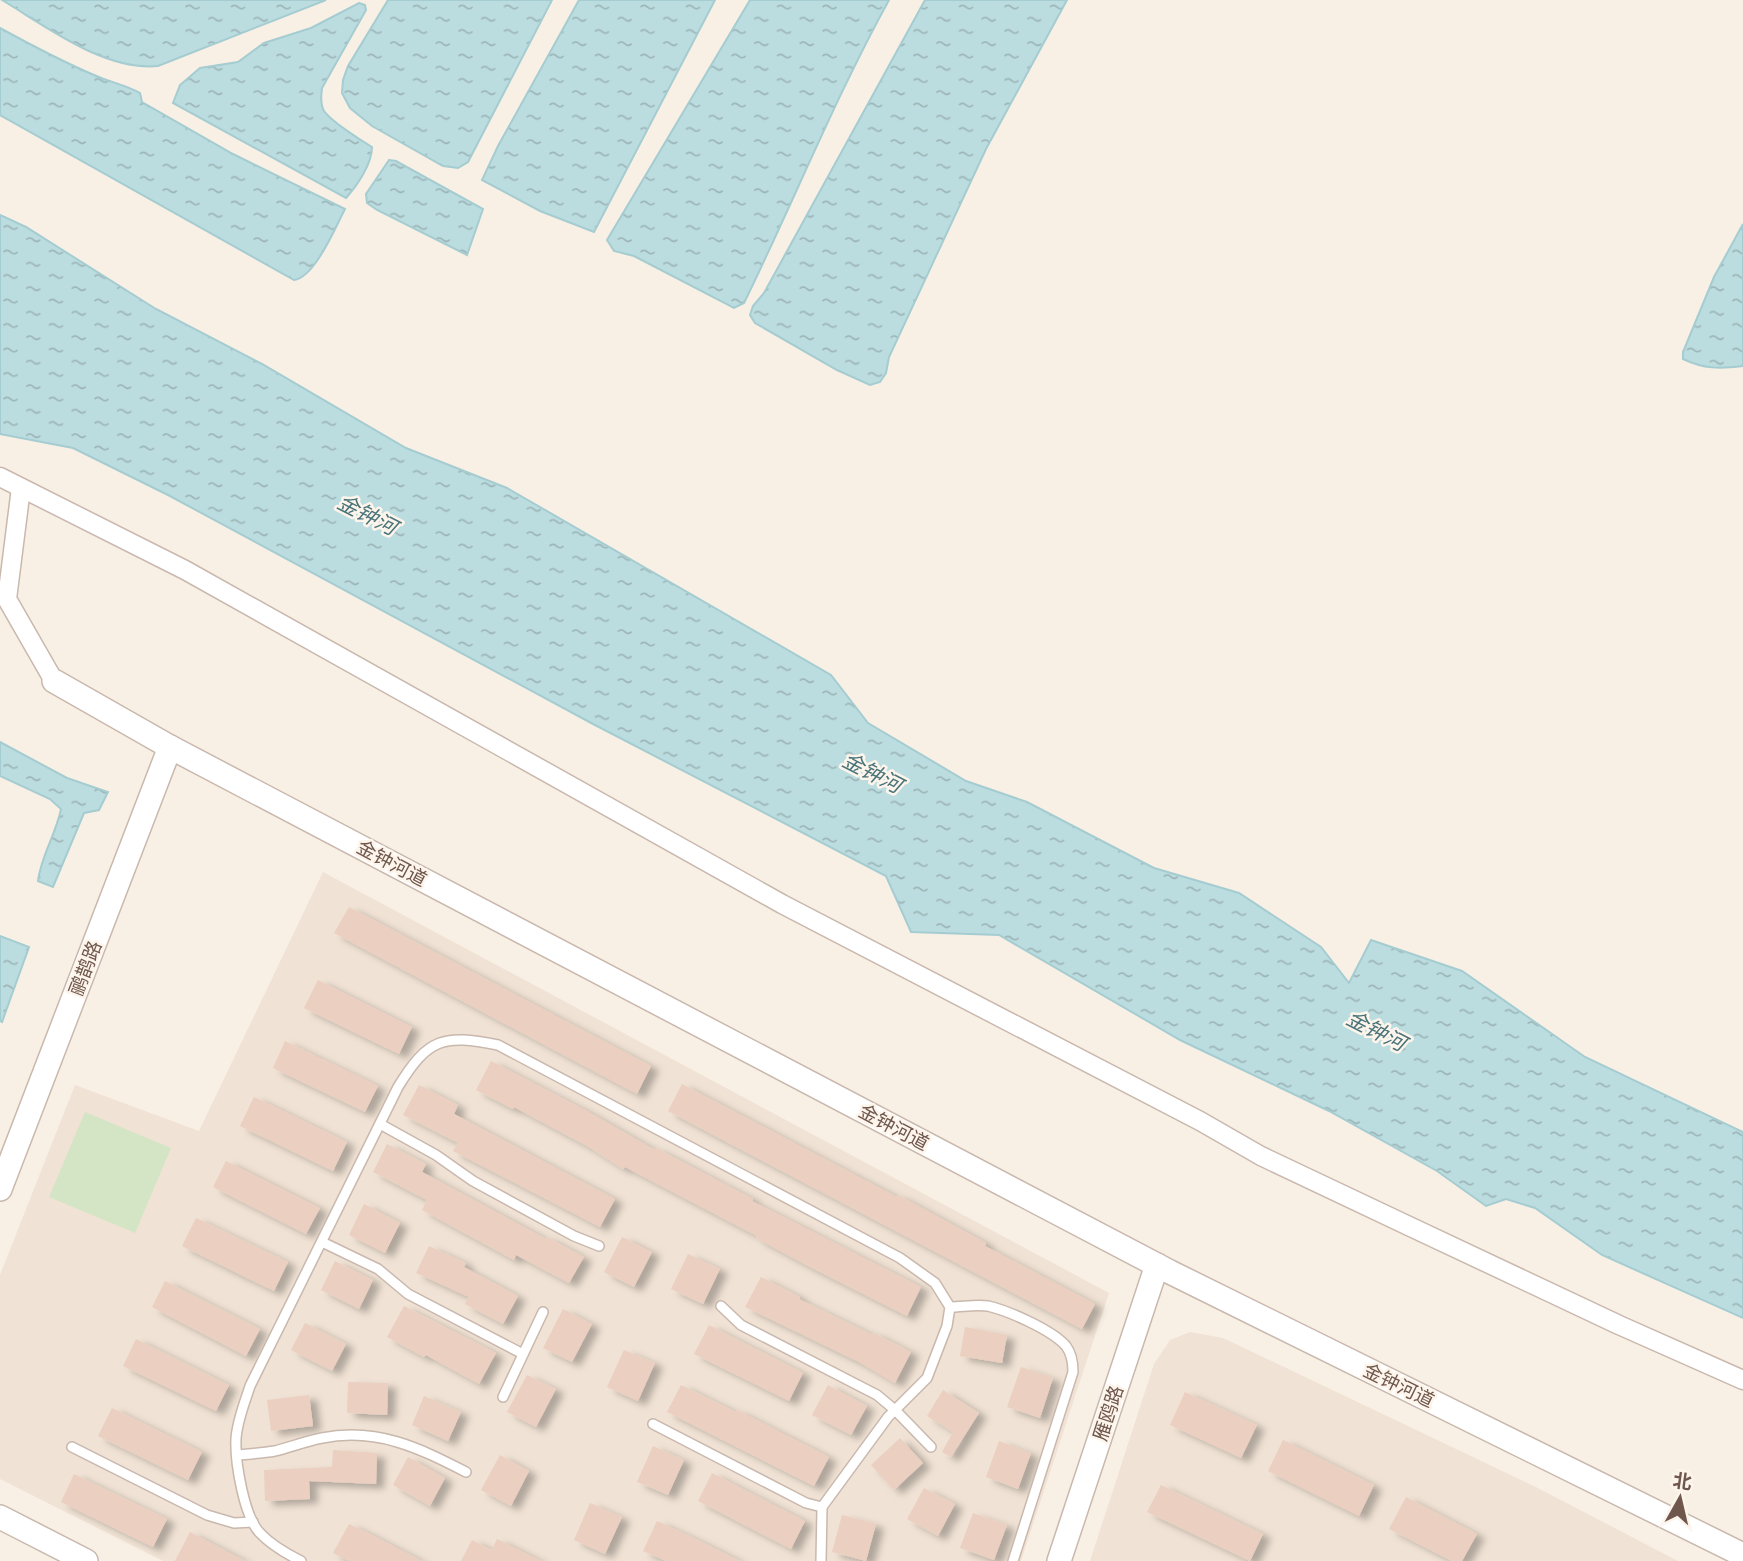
<svg xmlns="http://www.w3.org/2000/svg" width="1743" height="1561" font-family="Quicksand,'Noto Sans SC',sans-serif">
<defs>
<pattern id="water-ripples" width="26" height="14" patternUnits="userSpaceOnUse" patternTransform="scale(1.75)"><rect width="26" height="14" fill="#bcdde0"/><path d="M2 4q2-2 4 0t4 0M15 11q2-2 4 0t4 0" fill="none" stroke="#9db6b8"/></pattern>
<filter id="shadow"><feDropShadow dx="8" dy="4.5" stdDeviation="3.5" flood-color="#0004"/></filter>
</defs>
<rect width="100%" height="100%" fill="#f9f0e5"/>
<!-- residential -->
<g fill="#f0e2d4">
<path d="M323 872 1109 1293 1021 1561H163L0 1479V1275L75 1085 199 1131Z"/>
<path d="M1190 1332 1223 1338 1534 1486 1678 1561H1090L1154 1364 1170 1340Z"/>
</g>
<!-- park -->
<path fill="#d4e5c5" d="M85 1112 171 1148 135 1233 49 1197Z"/>
<!-- water -->
<g fill="url(#water-ripples)" stroke="#a4ccd1" stroke-width="2">
<path d="M2 0H326L158 66C104 71 47 27 2 0Z"/>
<path d="M388 0H552L468 162 458 168 443 166 372 126 350 108 342 93 343 80 348 66Z"/>
<path d="M579 0H715L594 232 540 211 482 180 498 146Z"/>
<path d="M750 0H889C835 98 793 203 744 303L734 308 634 256 614 251 607 240Z"/>
<path d="M925 0H1067L986 149 889 357 886 373 880 382 870 385 837 370 755 323 750 315 753 306 764 293Z"/>
<path d="M359 3 365 5 366 10 322 88C321 95 320 104 324 111 331 121 360 140 372 147 372 164 357 186 346 198L173 103 180 85 200 68 238 62 264 43 311 28Z"/>
<path d="M0 28C31 45 61 61 94 75 109 82 126 85 140 93L142 102 233 154 345 209C335 228 315 277 294 280L0 115Z"/>
<path d="M389 160 396 161 483 209 467 255 377 210 367 203 366 194Z"/>
<path d="M0 215 26 227 156 309 262 364 406 448 507 488 831 675 868 723 966 781 1027 802 1154 868 1239 893 1321 947 1349 983 1371 940 1462 971 1585 1057 1743 1132V1318L1602 1255 1535 1208 1506 1199 1486 1206 1437 1171 1329 1111 1180 1040 999 935 911 932 886 876 593 724 168 495 73 448 0 434Z"/>
<path d="M1743 224V366C1720 369 1704 369 1683 359V352L1714 277Z"/>
<path d="M0 742 67 778 108 792 99 810 84 813 53 887 38 881C41 856 56 834 61 809L50 799 0 776Z"/>
<path d="M0 936 29 947 2 1022 0 1021Z"/>
</g>
<!-- building -->
<g fill="#ebcfc0" filter="url(#shadow)">
<path d="M349 907 651 1066 637 1094 334 933Z"/>
<path d="M318 980 412 1027 399 1054 304 1008Z"/>
<path d="M285 1041 378 1086 365 1112 273 1068Z"/>
<path d="M491 1061 585 1110 655 1150 656 1148 753 1199 752 1201 921 1287 907 1316 812 1268 756 1238 757 1236 625 1167 623 1169 587 1146 514 1107 513 1109 476 1090Z"/>
<path d="M682 1084 897 1197 898 1195 986 1243 985 1246 1095 1304 1082 1329 668 1111Z"/>
<path d="M419 1085 458 1105 454 1114 615 1199 600 1227 453 1151 458 1143 403 1115Z"/>
<path d="M254 1097 347 1142 333 1171 240 1126Z"/>
<path d="M387 1144 426 1164 422 1172 546 1239 547 1237 584 1257 569 1283 516 1255 514 1260 422 1210 427 1200 373 1172Z"/>
<path d="M226 1161 320 1208 306 1234 213 1187Z"/>
<path d="M364 1204 400 1223 385 1253 349 1235Z"/>
<path d="M196 1218 288 1262 274 1291 182 1246Z"/>
<path d="M622 1237 652 1252 634 1287 604 1272Z"/>
<path d="M429 1246 466 1263 464 1267 518 1296 503 1324 465 1304 469 1297 416 1273Z"/>
<path d="M688 1254 720 1269 703 1304 671 1289Z"/>
<path d="M335 1261 373 1280 359 1309 321 1290Z"/>
<path d="M761 1277 800 1297 799 1299 873 1335 874 1333 911 1352 895 1383 859 1362 745 1307Z"/>
<path d="M165 1281 260 1329 246 1356 152 1307Z"/>
<path d="M404 1306 496 1353 479 1384 426 1355 424 1357 387 1337Z"/>
<path d="M563 1309 592 1324 572 1362 543 1348Z"/>
<path d="M305 1323 346 1344 332 1371 291 1350Z"/>
<path d="M709 1325 803 1373 789 1401 694 1354Z"/>
<path d="M965 1327 1007 1335 1002 1363 960 1356Z"/>
<path d="M136 1339 229 1385 216 1411 123 1366Z"/>
<path d="M624 1350 655 1363 638 1401 607 1387Z"/>
<path d="M1021 1367 1053 1378 1040 1418 1007 1407Z"/>
<path d="M527 1375 556 1389 536 1427 507 1412Z"/>
<path d="M348 1382 388 1383 387 1415 347 1413Z"/>
<path d="M681 1385 736 1412 737 1410 829 1457 814 1486 667 1412Z"/>
<path d="M828 1385 867 1406 851 1435 812 1415Z"/>
<path d="M943 1390 979 1413 951 1457 942 1452 953 1432 927 1416Z"/>
<path d="M1185 1392 1257 1425 1241 1458 1170 1425Z"/>
<path d="M309 1395 313 1426 271 1431 267 1400Z"/>
<path d="M424 1396 461 1412 448 1441 412 1425Z"/>
<path d="M112 1408 202 1452 188 1480 98 1436Z"/>
<path d="M900 1438 923 1463 894 1490 871 1465Z"/>
<path d="M1283 1440 1374 1485 1359 1516 1268 1471Z"/>
<path d="M999 1441 1031 1453 1018 1489 986 1477Z"/>
<path d="M653 1446 684 1460 668 1495 637 1482Z"/>
<path d="M333 1450 377 1453 376 1484 309 1481 310 1499 265 1501 264 1470 332 1467Z"/>
<path d="M500 1455 529 1471 511 1506 481 1490Z"/>
<path d="M408 1457 445 1478 430 1506 393 1485Z"/>
<path d="M712 1473 805 1521 791 1549 698 1501Z"/>
<path d="M74 1474 167 1519 153 1547 61 1502Z"/>
<path d="M1161 1485 1263 1534 1250 1561 1147 1512Z"/>
<path d="M924 1488 955 1504 938 1536 907 1519Z"/>
<path d="M1406 1497 1477 1534 1462 1561H1452L1389 1529Z"/>
<path d="M590 1503 622 1517 605 1554 574 1540Z"/>
<path d="M973 1513 1007 1525 994 1560 960 1548Z"/>
<path d="M842 1515 876 1524 866 1561 832 1552Z"/>
<path d="M657 1521 698 1540 740 1561H666L643 1551Z"/>
<path d="M349 1524 366 1532 422 1561H349L333 1553Z"/>
<path d="M190 1532 245 1561H175Z"/>
<path d="M497 1539 541 1561H461L472 1540 492 1550Z"/>
</g>
<g fill="none" stroke-linecap="round" stroke-linejoin="round">
<!-- service casing -->
<g stroke="#c9b8ad" stroke-width="12">
<g id="service">
<path d="M380 1124 436 1155 473 1181 574 1236 599 1246"/>
<path d="M322 1242 378 1269 408 1294 523 1354"/>
<path d="M721 1306 741 1325 877 1395 895 1410 931 1447"/>
<path d="M950 1307C962 1307 976 1304 988 1306 1009 1311 1052 1330 1066 1346 1072 1354 1073 1363 1073 1372L1013 1561"/>
<path d="M503 1397 543 1312"/>
<path d="M653 1424 806 1503 822 1507"/>
<path d="M72 1447 207 1515 234 1523 253 1522"/>
<path d="M238 1455C250 1454 263 1453 275 1451 291 1447 306 1441 322 1438 377 1427 419 1448 466 1472"/>
<path d="M301 1561C287 1554 271 1545 260 1533 244 1517 235 1462 236 1439 237 1421 245 1402 250 1386L398 1087C428 1038 443 1034 498 1045L900 1258 935 1283 950 1307 947 1326 927 1378 888 1417 822 1507 821 1561"/>
</g>
</g>
<!-- minor casing -->
<g stroke="#c9b8ad" stroke-width="21">
<g id="minor">
<path d="M0 477 185 570 782 904 1200 1121 1261 1156 1413 1228 1619 1325 1743 1380"/>
<path d="M21 488 7 599 54 681"/>
</g>
</g>
<!-- tertiary casing -->
<g stroke="#c9b8ad" stroke-width="26">
<g id="tertiary">
<path d="M54 681 170 747 1170 1272 1743 1555"/>
<path d="M0 1189 170 747"/>
<path d="M0 1517 86 1561"/>
<path d="M1059 1561 1157 1265"/>
</g>
</g>
<!-- service -->
<use href="#service" stroke="#fff" stroke-width="9"/>
<!-- minor -->
<use href="#minor" stroke="#fff" stroke-width="18"/>
<!-- tertiary -->
<use href="#tertiary" stroke="#fff" stroke-width="23"/>
</g>
<g text-anchor="middle" stroke-width="5" stroke-linejoin="round" paint-order="stroke">
<!-- street labels -->
<g font-size="19" fill="#6f574d" stroke="#fdf5eb">
<text transform="translate(392 863) rotate(28)" y="7">金钟河道</text>
<text transform="translate(85 968) rotate(-69)" y="7">鹂鹊路</text>
<text transform="translate(894 1127) rotate(28)" y="7">金钟河道</text>
<text transform="translate(1399 1385) rotate(26)" y="7">金钟河道</text>
<text transform="translate(1108 1413) rotate(-72)" y="7">雁鸥路</text>
</g>
<!-- water labels -->
<g font-size="21" font-style="italic" fill="#477379" stroke="#fdf5eb">
<text transform="translate(367 515) rotate(27)" y="7">金钟河</text>
<text transform="translate(872 773) rotate(27)" y="7">金钟河</text>
<text transform="translate(1376 1031) rotate(27)" y="7">金钟河</text>
</g>
</g>
<!-- north arrow -->
<g transform="translate(1680 1498) rotate(8)" stroke="#fdf5eb" stroke-width="5" paint-order="stroke">
<path d="M0-5L12 26L0 18L-12 26Z" fill="#6f574d"/>
<text y="-10" font-size="19" font-weight="bold" text-anchor="middle" fill="#6f574d">北</text>
</g>
</svg>
